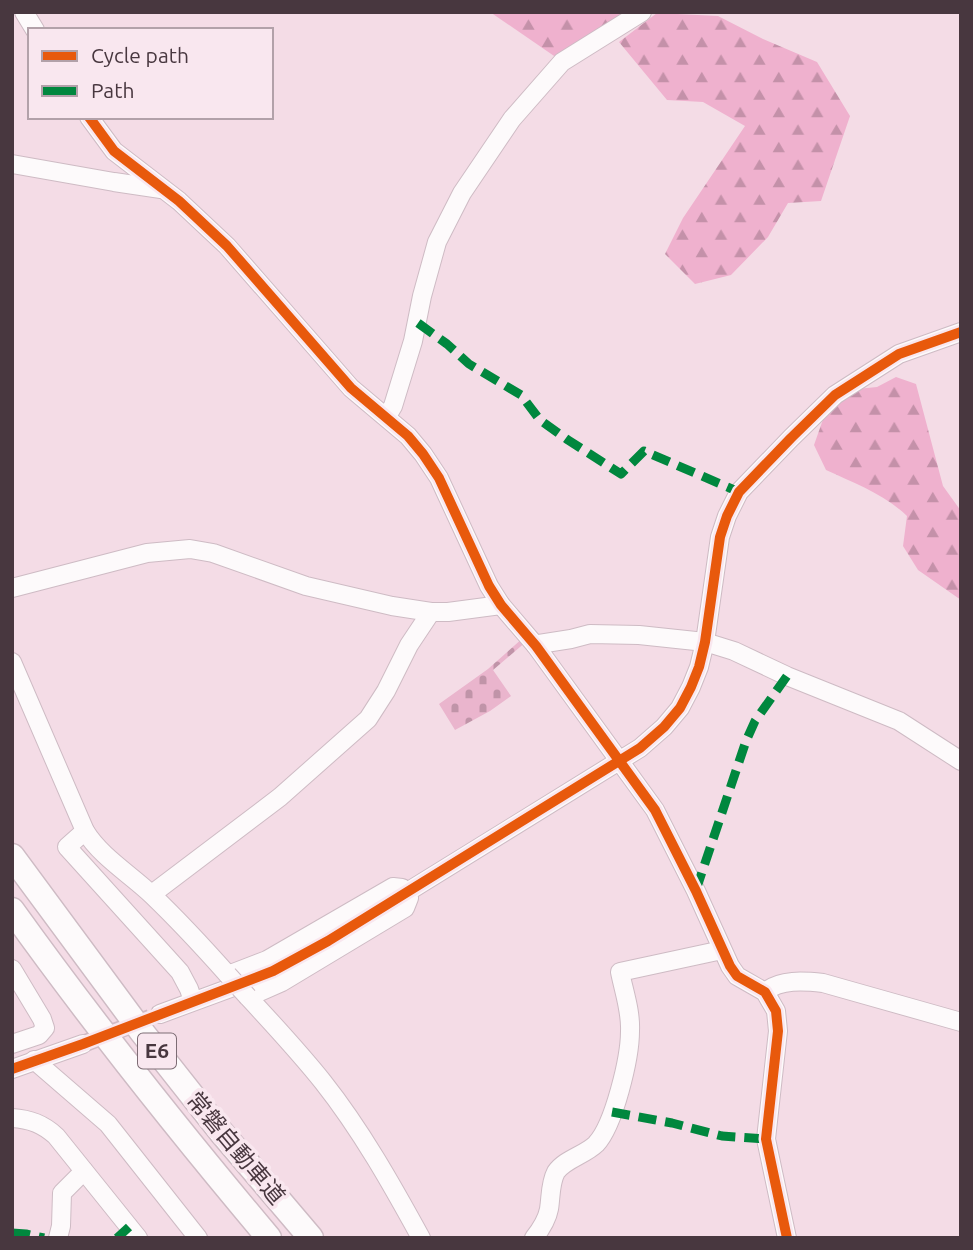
<svg xmlns="http://www.w3.org/2000/svg" width="973" height="1250" font-family="Ubuntu,'Noto Sans JP',sans-serif">
<defs>
<pattern id="forest-firs" width="22" height="20" patternUnits="userSpaceOnUse" patternTransform="scale(1.75)"><rect width="22" height="20" fill="#efb1ce"/><path d="M5 1l3.5 6h-7zM16 11l3.5 6h-7z" fill="#c491a9"/></pattern>
<pattern id="cemetery-stones" width="16" height="16" patternUnits="userSpaceOnUse" patternTransform="scale(1.75)"><rect width="16" height="16" fill="#eab5cd"/><path d="M2 7V4a2 2 0 0 1 4 0v3zM10 15v-3a2 2 0 0 1 4 0v3z" fill="#c094a8"/></pattern>
</defs>
<rect width="100%" height="100%" fill="#f4dce6"/>
<!-- forest -->
<g fill="url(#forest-firs)">
<path d="M490 12H619L627 14 557 58Z"/>
<path d="M657 13 718 16 763 39 817 62 850 116 821 201 788 203 768 237 731 275 695 284 665 254 683 218 745 126 703 102 667 100 619 42Z"/>
<path d="M896 377 916 384 943 486 961 511V600L918 570 903 546 907 516C884 494 854 483 826 470L814 445 826 411 847 390 877 387Z"/>
</g>
<!-- cemetery -->
<path fill="url(#cemetery-stones)" d="M524 637 527 641 493 670 511 696 490 711 455 730 439 704 488 669Z"/>
<g fill="none" stroke-linecap="round" stroke-linejoin="round">
<!-- minor-tunnel -->
<path stroke="#d2bbc5" stroke-width="18" stroke-dasharray="18 9" stroke-linecap="butt" d="M83 1044 160 1014"/>
<!-- minor casing -->
<g stroke="#cebbc4" stroke-width="20">
<g id="minor">
<path d="M24 12 35 30"/>
<path d="M89 117 114 151 179 201 227 246 351 388 408 436 423 454 439 478 489 586 501 605 536 646 655 810 696 891 730 966 737 976 765 992 776 1011 778 1031 766 1139 787 1238"/>
<path d="M12 164 114 182 161 189"/>
<path d="M387 416 393 406 413 341 422 296 437 242 462 193 512 119 562 62 642 12"/>
<path d="M12 588 147 553 190 549 213 553 306 586 392 606 431 612H448L501 605"/>
<path d="M536 646 539 644 571 639 590 634 639 635 705 642 734 651 787 676 899 721 961 761"/>
<path d="M12 662 85 831C101 857 130 874 152 895 179 921 204 948 228 975L267 960 393 887 402 888 409 898 405 908 282 982 248 997C274 1025 300 1053 323 1082 361 1130 392 1185 421 1238"/>
<path d="M85 831 67 847 180 972 189 989 193 1001"/>
<path d="M152 894 280 797 368 719 386 691 409 645 431 612"/>
<path d="M12 969 42 1019 45 1028 39 1035 12 1044"/>
<path d="M765 992C780 979 804 981 823 983L961 1022"/>
<path d="M160 1014 255 979 295 960 328 941 640 748 664 727 680 708 691 687 699 667 705 642 720 537 727 516 739 492 791 438 835 395 899 354 961 332"/>
<path d="M34 1060 108 1124 198 1238"/>
<path d="M12 1069 83 1044"/>
<path d="M12 1118C30 1119 43 1124 56 1136L138 1238"/>
<path d="M58 1238 61 1226 62 1193 84 1171"/>
<path d="M534 1238C541 1229 547 1220 549 1209 551 1197 550 1183 556 1172 565 1159 585 1155 596 1144 614 1125 630 1058 630 1031 631 1011 624 992 620 972L722 950"/>
</g>
</g>
<!-- highway casing -->
<g stroke="#cebbc4" stroke-width="27">
<g id="highway">
<path d="M12 856 142 1032 221 1132 311 1238"/>
<path d="M12 910C93 1023 179 1131 269 1238"/>
</g>
</g>
<!-- minor -->
<use href="#minor" stroke="#fdfafb" stroke-width="18"/>
<!-- highway -->
<use href="#highway" stroke="#fdfafb" stroke-width="24"/>
<!-- minor-bridge casing -->
<g stroke="#cebbc4" stroke-width="20" stroke-linecap="butt">
<path id="minor-bridge" d="M228 975 248 997"/>
</g>
<!-- minor-bridge -->
<use href="#minor-bridge" stroke="#fdfafb" stroke-width="18"/>
<!-- quiet -->
<g stroke="#00873e" stroke-width="9" stroke-dasharray="18 9" stroke-linecap="butt">
<path d="M418 323 447 344 469 364 521 395 540 420 568 440 621 474 644 451 739 492"/>
<path d="M696 890 746 741 755 721 787 676"/>
<path d="M612 1112 672 1123 722 1136 766 1139"/>
<path d="M12 1233 26 1234 44 1238"/>
<path d="M117 1238 129 1227"/>
</g>
<!-- cycleway casing -->
<g stroke="#f9e7ef" stroke-width="15">
<g id="cycleway">
<path d="M89 117 114 151 179 201 227 246 351 388 408 436 423 454 439 478 489 586 501 605 536 646 655 810 696 891 730 966 737 976 765 992 776 1011 778 1031 766 1139 787 1238"/>
<path d="M12 1069 83 1044 273 971 328 941 640 748 664 727 680 708 691 687 699 667 705 642 720 537 727 516 739 492 791 438 835 395 899 354 961 332"/>
</g>
</g>
<!-- cycleway -->
<use href="#cycleway" stroke="#e8590c" stroke-width="10"/>
</g>
<g text-anchor="middle" stroke-width="7" stroke-linejoin="round" paint-order="stroke">
<!-- shield labels -->
<rect fill="#f9e7ef" stroke="#7d6c74" stroke-width="2" x="138" y="1033.5" width="38" height="35" rx="5"/>
<g font-size="21" font-weight="bold" fill="#48373f">
<text x="157" y="1058">E6</text>
</g>
<!-- street labels -->
<g font-size="23" fill="#48373f" stroke="#f9e7ef">
<text transform="translate(236 1148) rotate(50)" y="8">常磐自動車道</text>
</g>
</g>
<!-- border -->
<rect width="973" height="1250" fill="none" stroke="#48373f" stroke-width="28"/>
<!-- legend -->
<rect x="28" y="28" width="245" height="91" fill="#f9e7ef" stroke="#b2a1a9" stroke-width="2"/>
<rect x="42" y="51" width="35" height="10" fill="#e8590c" stroke="#b2a1a9" stroke-width="2"/>
<text x="91" y="63" font-size="21" fill="#48373f">Cycle path</text>
<rect x="42" y="86" width="35" height="10" fill="#00873e" stroke="#b2a1a9" stroke-width="2"/>
<text x="91" y="98" font-size="21" fill="#48373f">Path</text>
</svg>
